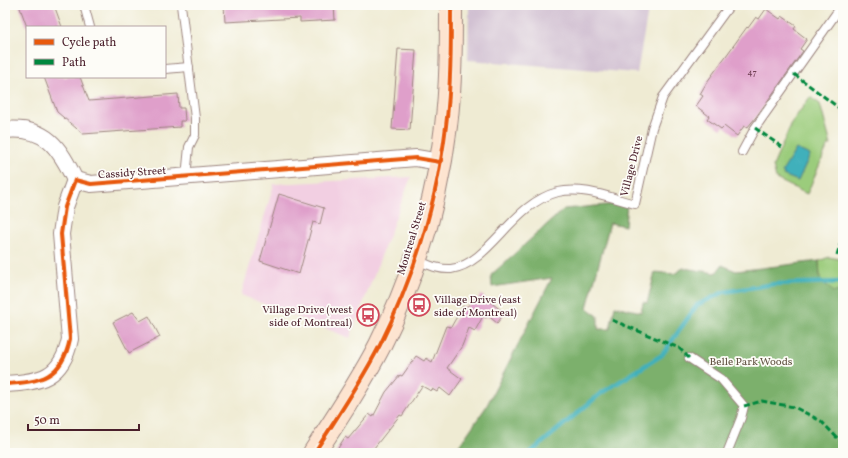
<svg xmlns="http://www.w3.org/2000/svg" width="848" height="458" font-family="Vollkorn,serif">
<rect width="100%" height="100%" fill="#fdfcf7"/>
<filter id="ink" filterUnits="userSpaceOnUse"><feTurbulence type="fractalNoise" baseFrequency=".025" numOctaves="2"/><feDisplacementMap in="SourceGraphic" scale="8" xChannelSelector="R" yChannelSelector="G"/><feConvolveMatrix kernelMatrix="1 2 1 2 8 2 1 2 1" color-interpolation-filters="sRGB"/></filter>
<filter id="wash" filterUnits="userSpaceOnUse"><feTurbulence type="fractalNoise" baseFrequency=".012" numOctaves="4" result="noise"/><feDisplacementMap in="SourceGraphic" scale="16" xChannelSelector="R" yChannelSelector="G"/><feGaussianBlur stdDeviation="0.9" result="paint"/><feColorMatrix in="noise" values="0 0 0 0 0 0 0 0 0 0 0 0 0 0 0 0 0 1.4 0 .05"/><feComposite in="paint" operator="in"/></filter>
<g filter="url(#wash)">
<rect width="100%" height="100%" fill="#efebd3"/>
<!-- built -->
<path fill="#f2cfe2" d="M411 177 350 338 241 295 274 184Z"/>
<!-- industrial -->
<path fill="#cfbdd0" d="M469 5H649L637 73 468 60Z"/>
<!-- green -->
<g fill="#9bcc7c" stroke="#727654">
<path d="M810 97 820 104 831 145H828L807 194 776 179 773 166 790 127 789 126Z"/>
<path d="M843 254V306L820 278 819 261 829 257 839 259Z"/>
</g>
<!-- forest -->
<path fill="#7cb06c" stroke="#63684c" d="M627 203 625 226 610 223 587 308 598 316V329H610L615 306 641 312 643 302 647 303 655 272 674 274 683 268 716 273 722 265 736 271 819 261 820 278 833 292 843 291V453H454L486 407 552 278 492 287 491 275 564 209Z"/>
<!-- water -->
<path fill="#40b0bb" stroke="#456873" d="M796 149 810 155 798 181 783 175 784 173 782 172Z"/>
<g fill="none" stroke-linecap="round" stroke-linejoin="round">
<!-- stream -->
<path stroke="#40b0bb" stroke-width="4.5" d="M530 453 600 394 662 355 697 305 724 292 774 284 843 282"/>
</g>
<g id="blocks">
<!-- building -->
<g fill="#df9fca">
<path d="M19 5H54L62 27H27Z"/>
<path d="M224 5H334L335 20 300 22V18L225 22Z"/>
<path d="M766 9 780 19 782 16 796 26 794 29 807 39 800 49 803 51 756 117 747 128 744 126 737 136 724 126 721 129 707 119 709 116 696 106 703 96 700 94 707 82 747 27 748 28 756 17 759 19Z"/>
<path d="M398 49 416 50 410 130 392 129Z"/>
<path d="M44 77H80L89 101 178 94 179 108H184L185 121H180V127L83 134 57 112Z"/>
<path d="M279 194 324 208 320 224 313 222 299 274 260 261Z"/>
<path d="M481 295 505 313 497 323 487 315 486 318 483 316 475 331 469 328 462 346 447 368 462 379 450 396 440 388 437 392 432 389 431 391 422 386 402 416 400 415 370 453H335L345 437 348 439 369 414 373 417 386 392 400 375 402 376 416 356 424 361 426 358 432 362 446 326 451 327 463 306 466 308 474 298 477 300Z"/>
<path d="M133 312 140 321 149 316 160 337 129 353 113 322Z"/>
</g>
</g>
</g>
<g filter="url(#ink)">
<use href="#blocks" fill-opacity="0" stroke="#9c857f" stroke-width="1"/>
<g fill="none" stroke-linecap="round" stroke-linejoin="round">
<!-- lane casing -->
<g stroke="#9c857f" stroke-width="10">
<g id="lane">
<path d="M84 5 90 27"/>
<path d="M181 5 195 118V135L189 147 186 177"/>
<path d="M165 69 189 67"/>
<path d="M742 152 755 128 842 5"/>
<path d="M416 260C427 264 438 270 451 269 491 263 511 204 558 192 583 186 611 198 635 204L652 128 663 97 730 5"/>
<path d="M689 358 721 379 744 406 741 418 727 453"/>
</g>
</g>
<!-- street casing -->
<g stroke="#9c857f" stroke-width="18">
<g id="street">
<path d="M5 130C46 126 59 147 75 180"/>
<path d="M5 384C41 382 62 378 70 339L61 234 65 207 75 180 91 184 416 158 440 162"/>
</g>
</g>
<!-- secondary casing -->
<g stroke="#9c857f" stroke-width="24">
<path id="secondary" d="M314 453C337 418 361 382 380 345 414 277 437 201 446 126 451 86 451 45 451 5"/>
</g>
<!-- lane -->
<use href="#lane" stroke="#fff" stroke-width="8"/>
<!-- street -->
<use href="#street" stroke="#fff" stroke-width="16"/>
<!-- secondary -->
<use href="#secondary" stroke="#fde4d0" stroke-width="22"/>
<!-- quiet -->
<g stroke="#00873e" stroke-width="3" stroke-dasharray="6 3" stroke-linecap="butt">
<path d="M794 74 843 111"/>
<path d="M755 128 782 147"/>
<path d="M837 255 843 235"/>
<path d="M612 320 679 348 689 358"/>
<path d="M744 406 762 401 794 407 821 421 843 444"/>
</g>
<!-- cycleway casing -->
<g stroke="#fdfcf7" stroke-width="6">
<g id="cycleway">
<path d="M5 384C41 382 62 378 70 339L61 234 65 207 75 180 91 184 416 158 440 162"/>
<path d="M314 453C337 418 361 382 380 345 414 277 437 201 446 126 451 86 451 45 451 5"/>
</g>
</g>
<!-- cycleway -->
<use href="#cycleway" stroke="#e8590c" stroke-width="4"/>
</g>
</g>
<!-- icons -->
<defs>
<g id="bus-ring" transform="scale(1.15)"><circle r="9.5" fill="#fdfcf7" stroke="#d1495b" stroke-width="1.5"/><path d="M-5-6H5V4H4V6H2V4H-2V6H-4V4H-5ZM-3.5-4V0h7V-4ZM-3.5 1.2v1.5H-2V1.2ZM2 1.2v1.5H3.5V1.2Z" fill="#d1495b"/></g>
</defs>
<g fill-rule="evenodd">
<use href="#bus-ring" x="419" y="305"/>
<use href="#bus-ring" x="368" y="315"/>
</g>
<g text-anchor="middle" stroke-width="3.5" stroke-linejoin="round" paint-order="stroke">
<!-- number labels -->
<g font-size="9" fill="#6f3f53">
<text x="752" y="75">47</text>
</g>
<!-- street labels -->
<g font-size="11" fill="#4a1f2b" stroke="#fdfcf7">
<text transform="translate(631 166) rotate(-76)" y="4">Village Drive</text>
<text transform="translate(132 172) rotate(-4)" y="4">Cassidy Street</text>
<text transform="translate(411 238) rotate(-73)" y="4">Montreal Street</text>
</g>
<!-- poi labels -->
<g font-size="11" fill="#4a1f2b" stroke="#fdfcf7" text-anchor="start">
<text x="434" y="303">Village Drive (east<tspan x="434" dy="13">side of Montreal)</tspan></text>
<text x="352" y="313" text-anchor="end">Village Drive (west<tspan x="352" dy="13">side of Montreal)</tspan></text>
</g>
<!-- park labels -->
<g font-size="11" fill="#625343" stroke="#fdfcf7">
<text x="751" y="365">Belle Park Woods</text>
</g>
</g>
<!-- margin -->
<rect width="848" height="458" fill="none" stroke="#fdfcf7" stroke-width="20"/>
<!-- legend -->
<rect x="26" y="26" width="140" height="52" fill="#fdfcf7" stroke="#b5a4a5"/>
<rect x="34" y="39" width="20" height="6" fill="#e8590c" stroke="#b5a4a5"/>
<text x="62" y="46" font-size="12" fill="#4a1f2b">Cycle path</text>
<rect x="34" y="59" width="20" height="6" fill="#00873e" stroke="#b5a4a5"/>
<text x="62" y="66" font-size="12" fill="#4a1f2b">Path</text>
<!-- scale -->
<path d="M28 424v6h111v-6" fill="none" stroke="#4a1f2b" stroke-width="2"/>
<text x="34" y="424" font-size="12" fill="#4a1f2b" stroke="#fdfcf7" stroke-width="3" paint-order="stroke">50 m</text>
</svg>
